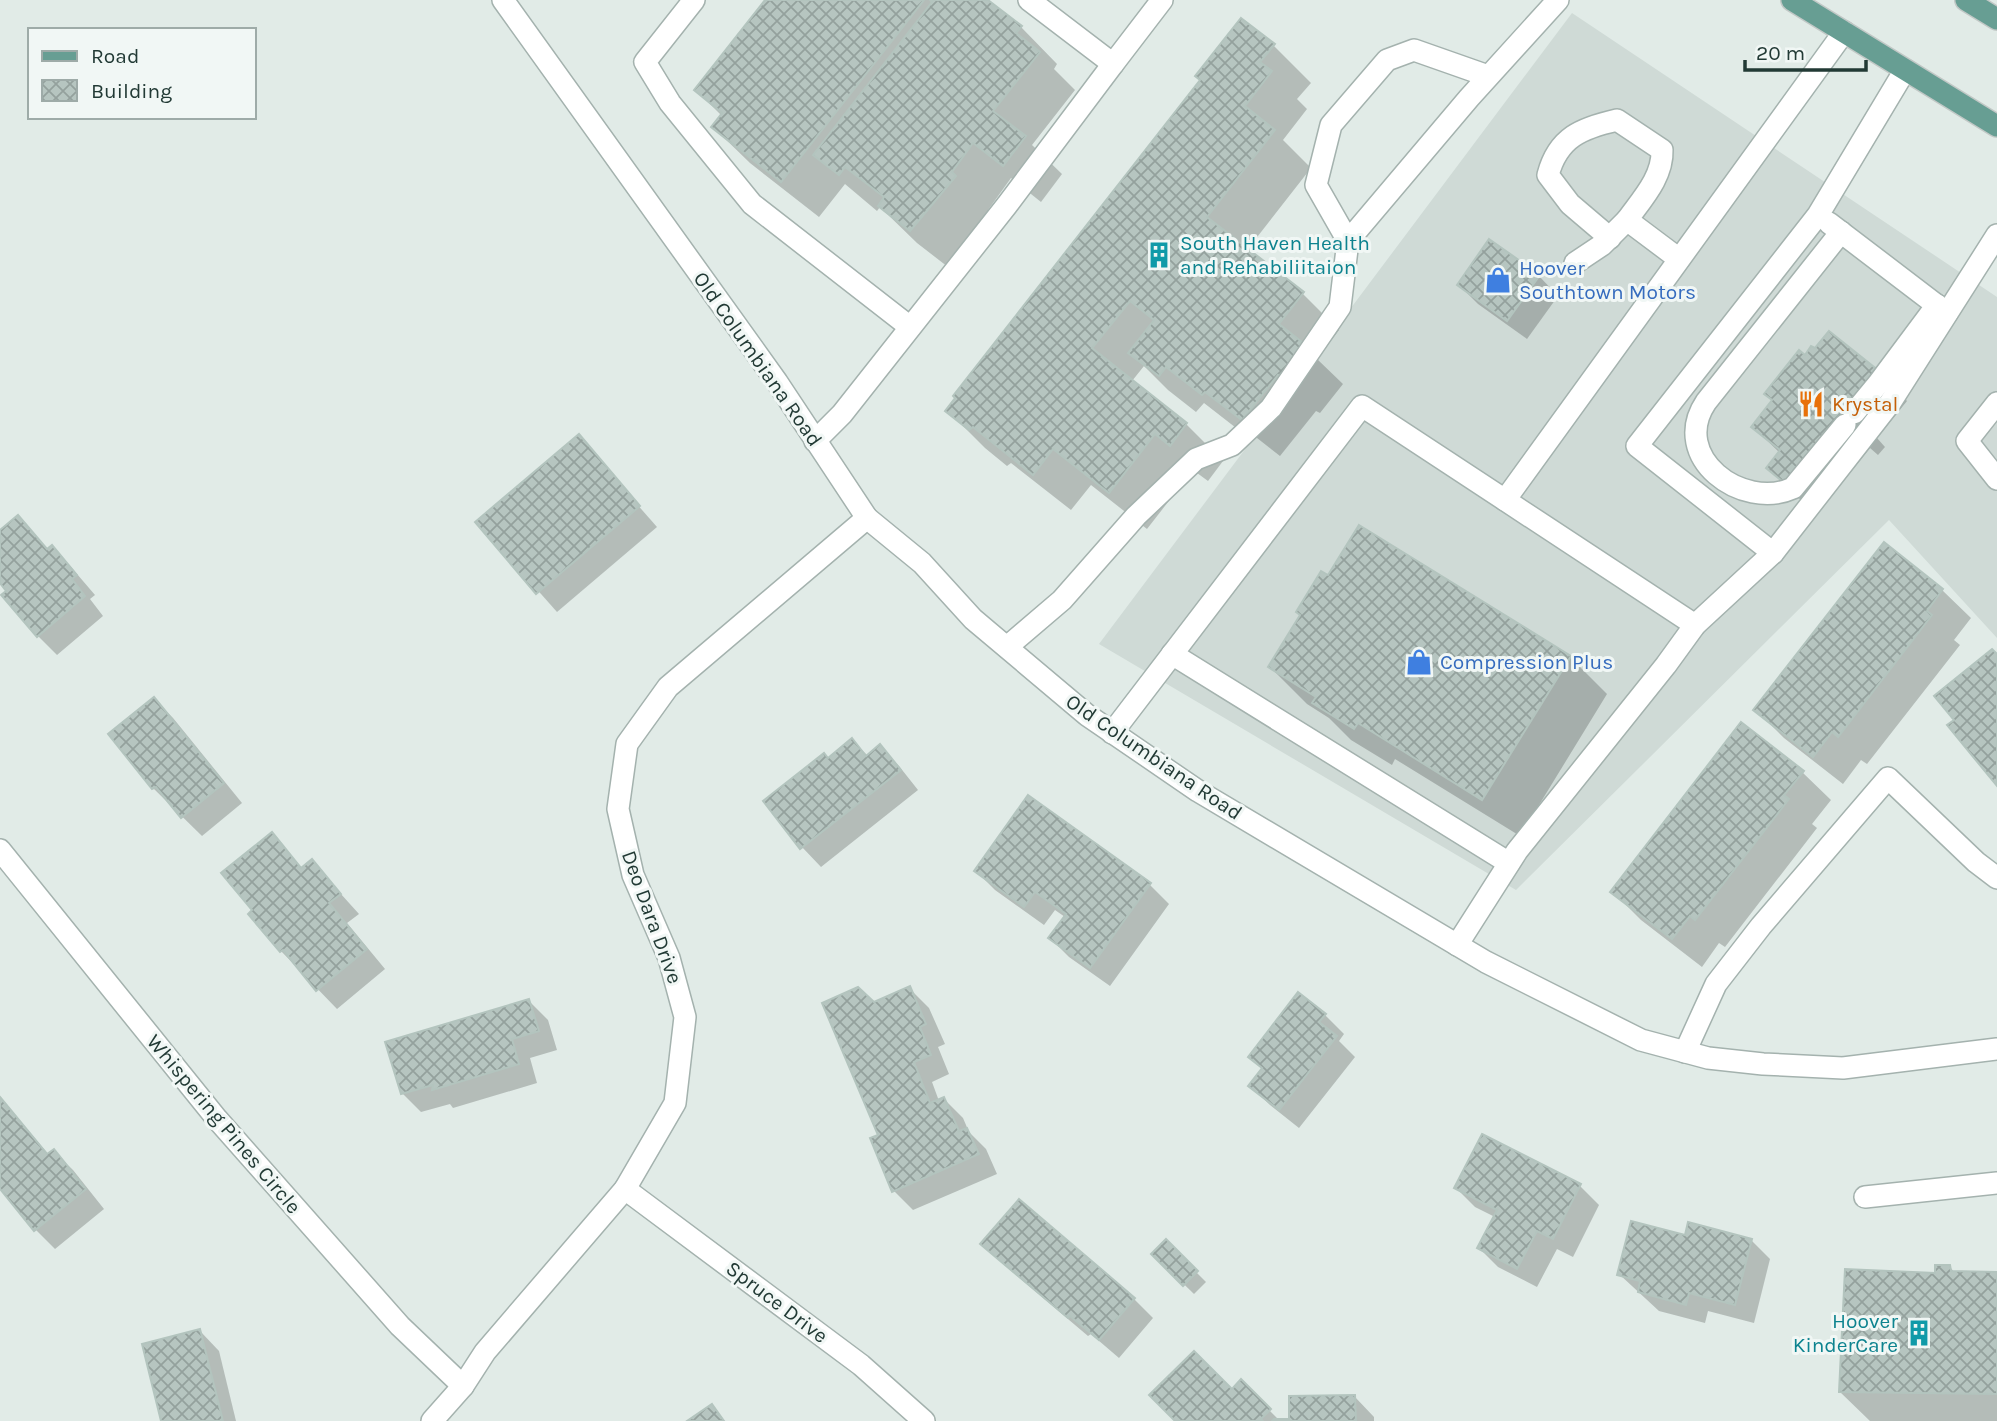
<svg xmlns="http://www.w3.org/2000/svg" width="1997" height="1421" font-family="Karla,sans-serif">
<defs>
<pattern id="building-cross-hatch" width="8" height="8" patternUnits="userSpaceOnUse" patternTransform="scale(1.75)"><rect width="8" height="8" fill="#b6c5c0"/><path d="M0 0l8 8M0 8l8-8" fill="none" stroke="#94a19d"/></pattern>
</defs>
<rect width="100%" height="100%" fill="#e1ebe7"/>
<!-- built -->
<path fill="#cfdad6" d="M1572 13 1997 297V638L1889 520 1516 890 1099 644Z"/>
<!-- shadow -->
<g fill="#0003">
<path d="M767 0H990L988 2 1021 27 1057 64 1054 69 1075 90 1032 145 1062 174 1041 202 1011 178 988 210 992 214 948 267 917 243 880 207 877 211 845 184 819 217 750 163 713 127 722 116 696 90Z"/>
<path d="M1241 21 1274 46 1311 83 1297 99 1307 109 1283 140 1311 168 1247 250 1302 293 1339 330 1317 359 1343 384 1320 413 1316 411 1280 456 1243 427 1240 431 1204 403 1196 412 1168 390 1144 366 1132 381 1186 424 1223 461 1208 481 1193 470 1147 529 1091 485 1071 510 1011 463 1007 466 985 448 948 411 1202 80Z"/>
<path d="M1539 276 1558 296 1527 339 1478 304 1459 285Z"/>
<path d="M1805 357 1878 372 1907 401 1877 438 1885 447 1878 455 1870 448 1818 513 1796 496 1768 468 1780 453 1753 427Z"/>
<path d="M578 437 657 527 557 612 478 523Z"/>
<path d="M18 517 48 550 52 548 71 567 95 595 90 599 103 616 57 655 38 636 0 580V532Z"/>
<path d="M1942 590 1971 618 1954 640 1960 645 1867 764 1861 760 1843 784 1784 738 1756 710Z"/>
<path d="M1301 616 1570 657 1607 694 1520 836 1395 759 1392 765 1351 740 1329 718 1307 704 1270 667Z"/>
<path d="M154 699 173 718 242 803 202 836 153 788Z"/>
<path d="M852 740 868 756 880 747 899 766 918 790 821 867 802 847 828 760Z"/>
<path d="M1802 772 1831 800 1812 824 1817 828 1725 947 1719 943 1702 967 1641 920 1613 892Z"/>
<path d="M271 834 303 869 312 862 359 914 347 923 385 969 337 1009 281 951 254 910Z"/>
<path d="M976 871 1149 884 1169 904 1110 986 1069 957 1050 938 1065 917 1055 910 1044 925 995 890Z"/>
<path d="M910 989 929 1008 945 1044 938 1047 949 1074 932 1082 939 1101 944 1099 963 1118 969 1132 986 1149 997 1174 913 1210 894 1191 881 1136 874 1004Z"/>
<path d="M529 1001 548 1020 557 1050 530 1058 537 1083 453 1108 450 1104 421 1112 402 1093Z"/>
<path d="M1325 1015 1344 1034 1339 1041 1355 1057 1299 1128 1270 1105 1250 1086 1263 1070 1250 1057Z"/>
<path d="M0 1097 49 1155 53 1151 73 1170 104 1209 55 1249 36 1230 0 1186Z"/>
<path d="M1483 1136 1580 1186 1599 1205 1573 1257 1557 1249 1537 1287 1498 1267 1479 1248 1495 1217 1475 1207 1456 1188Z"/>
<path d="M1686 1237 1751 1240 1770 1259 1754 1323 1708 1311 1705 1323 1659 1311 1619 1274Z"/>
<path d="M1166 1242 1206 1282 1194 1294 1153 1254Z"/>
<path d="M983 1244 1134 1299 1153 1318 1119 1358 1091 1334 1088 1336 1002 1263Z"/>
<path d="M1950 1267 1955 1273H1997V1421H1870L1840 1392 1936 1274Z"/>
<path d="M200 1331 219 1351 236 1421H162Z"/>
<path d="M1241 1382 1280 1421H1291L1355 1397 1374 1417V1421H1177L1232 1391Z"/>
</g>
<!-- building -->
<g fill="url(#building-cross-hatch)" stroke="#b3c4be" stroke-width="2">
<path d="M765 0H924L781 182 711 127 722 113 694 90Z"/>
<path d="M930 0H988L1022 26 1016 33 1040 52 993 111 1026 136 1003 166 973 143 952 172 956 176 910 231 878 206 884 197 845 167 839 175 813 155 932 2Z"/>
<path d="M1241 18 1275 44 1260 62 1272 71 1245 106 1275 130 1207 217 1304 292 1279 324 1307 346 1282 378 1278 375 1242 420 1205 392 1202 395 1166 367 1159 376 1128 353 1154 320 1130 301 1092 348 1187 423 1170 446 1155 434 1109 493 1053 449 1033 475 973 427 969 430 945 411 955 398 953 396 1200 80 1195 76Z"/>
<path d="M1489 239 1540 275 1507 321 1457 285Z"/>
<path d="M1829 331 1879 371 1788 486 1766 468 1780 450 1751 427 1772 400 1764 394 1799 350 1805 355 1811 346 1815 348Z"/>
<path d="M579 434 640 506 536 594 475 522Z"/>
<path d="M18 515 47 549 52 545 77 575 72 579 85 596 37 637 1 595 6 591 0 583V530Z"/>
<path d="M1359 525 1571 656 1482 800 1358 723 1354 729 1312 703 1316 697 1268 667 1300 615 1296 612 1321 571 1328 575Z"/>
<path d="M1884 542 1943 589 1927 611 1932 615 1838 737 1832 732 1813 757 1753 710Z"/>
<path d="M1992 649 1997 654V786L1947 725 1954 720 1934 696Z"/>
<path d="M154 697 224 783 181 818 156 787 152 789 108 734Z"/>
<path d="M1741 722 1804 771 1784 795 1789 799 1695 920 1690 916 1672 939 1610 892Z"/>
<path d="M852 738 866 756 880 744 901 770 800 849 763 801 824 753 828 758Z"/>
<path d="M1028 795 1151 883 1090 968 1048 938 1066 914 1035 892 1024 907 974 871Z"/>
<path d="M272 832 301 868 312 859 341 894 329 903 367 949 316 991 283 950 280 952 248 914 252 910 221 873Z"/>
<path d="M910 986 926 1024 920 1027 931 1055 914 1062 930 1103 944 1097 959 1131 967 1128 979 1154 892 1192 870 1138 878 1135 822 1003 858 987 874 1002Z"/>
<path d="M1298 992 1326 1014 1319 1022 1337 1036 1279 1110 1248 1086 1262 1068 1248 1057Z"/>
<path d="M529 999 539 1031 512 1039 519 1064 432 1090 433 1085 401 1094 385 1042Z"/>
<path d="M0 1097 47 1154 54 1149 86 1189 34 1231 0 1189Z"/>
<path d="M1482 1134 1581 1184 1553 1239 1537 1231 1517 1269 1477 1248 1497 1210 1454 1188Z"/>
<path d="M1019 1199 1135 1298 1099 1340 1070 1316 1068 1318 980 1244Z"/>
<path d="M1631 1221 1685 1235 1688 1222 1752 1239 1735 1305 1689 1293 1686 1305 1638 1292 1640 1281 1617 1275Z"/>
<path d="M1166 1239 1198 1271 1183 1286 1151 1254Z"/>
<path d="M1935 1265H1950L1951 1271 1997 1272V1394L1839 1392 1845 1269 1935 1273Z"/>
<path d="M200 1329 223 1421H161L142 1344Z"/>
<path d="M1194 1351 1232 1389 1241 1379 1271 1409 1261 1419 1263 1421H1175L1149 1395Z"/>
<path d="M1355 1395 1356 1421H1272L1274 1419H1289V1396Z"/>
<path d="M712 1404 724 1421H687Z"/>
</g>
<g fill="none" stroke-linecap="round" stroke-linejoin="round">
<!-- lane casing -->
<g stroke="#a4b2ae" stroke-width="24">
<g id="lane">
<path d="M503 0 777 382 867 518"/>
<path d="M694 0 645 62 670 103 752 204 910 327"/>
<path d="M1029 0 1113 64 1162 0"/>
<path d="M1488 76 1414 50 1387 60 1331 125 1316 185 1348 241 1469 98 1558 0"/>
<path d="M1829 223 1947 313"/>
<path d="M1841 232 1706 402C1669 457 1742 511 1793 488L1845 425"/>
<path d="M1610 238 1570 204 1548 175C1558 137 1582 128 1617 120L1662 150C1663 177 1642 199 1627 220"/>
<path d="M1575 263 1602 245 1627 220 1679 259"/>
<path d="M1997 403 1967 441 1997 479"/>
<path d="M1854 413 1878 384 1937 305"/>
<path d="M815 441 842 414 1007 205 1113 64"/>
<path d="M1505 500 1695 625"/>
<path d="M1773 553 1637 446 1818 215 1905 70"/>
<path d="M1007 647 1062 600 1136 516 1196 459 1232 445 1271 408 1340 307 1348 241"/>
<path d="M1172 654 1509 863"/>
<path d="M1112 733 1362 406 1505 500 1844 32"/>
<path d="M1457 945 1517 851 1666 665 1695 625 1773 553 1890 403 1997 235"/>
<path d="M1685 1052 1716 984 1761 926 1888 778 1976 862 1997 878"/>
<path d="M1865 1197 1997 1183"/>
</g>
</g>
<!-- street casing -->
<g stroke="#a4b2ae" stroke-width="24">
<g id="street">
<path d="M0 850 217 1119 400 1326 463 1386"/>
<path d="M625 1189 861 1365 924 1421"/>
<path d="M432 1421 463 1386 485 1352 625 1189 675 1103 685 1017 669 958 633 875 618 809 627 744 668 687 867 518 922 563 973 619 1087 715 1198 791 1486 962 1641 1040 1708 1058 1763 1064 1843 1068 1997 1049"/>
</g>
</g>
<!-- primary casing -->
<g stroke="#c1c8c6" stroke-width="24">
<g id="primary">
<path d="M1792 0 1997 126"/>
<path d="M1966 0 1997 19"/>
</g>
</g>
<!-- lane -->
<use href="#lane" stroke="#fff" stroke-width="21"/>
<!-- street -->
<use href="#street" stroke="#fff" stroke-width="21"/>
<!-- primary -->
<use href="#primary" stroke="#679e93" stroke-width="21"/>
</g>
<!-- icons -->
<defs>
<g id="building-bare" transform="scale(2.1)"><path d="M-4-6H4V6H1V3H-1V6H-4ZM-2.5-4.3h1.7v1.8h-1.7ZM.8-4.3h1.7v1.8H.8ZM-2.5-1h1.7V.8h-1.7ZM.8-1h1.7V.8H.8Z" fill="#0f9aa8" stroke="#f1f7f5" stroke-width="2.5" paint-order="stroke"/></g>
<g id="shop-bare" transform="scale(2.1)"><path d="M-5-2.5h2.3a2.7 3.5 0 0 1 5.4 0H5L5.5 6h-11ZM-1.5-2.5h3a1.5 2.3 0 0 0-3 0Z" fill="#3f7fe0" stroke="#f1f7f5" stroke-width="2.5" paint-order="stroke"/></g>
<g id="restaurant-bare" transform="scale(2.1)"><path d="M-5-6h1v4h1v-4h1v4h1v-4h1v5L-1.5 .5V6h-2V.5L-5-1ZM5-6V6H3V1.5H1.5Q1.5-4 5-6Z" fill="#e8710a" stroke="#f1f7f5" stroke-width="2.5" paint-order="stroke"/></g>
</defs>
<g fill-rule="evenodd">
<use href="#building-bare" x="1159" y="255"/>
<use href="#shop-bare" x="1498" y="280"/>
<use href="#restaurant-bare" x="1811" y="404"/>
<use href="#shop-bare" x="1419" y="662"/>
<use href="#building-bare" x="1919" y="1333"/>
</g>
<g text-anchor="middle" stroke-width="6" stroke-linejoin="round" paint-order="stroke">
<!-- culture labels -->
<g font-size="21" fill="#0d838f" stroke="#f1f7f5" text-anchor="start">
<text x="1180" y="250">South Haven Health<tspan x="1180" dy="24">and Rehabiliitaion</tspan></text>
<text x="1898" y="1328" text-anchor="end">Hoover<tspan x="1898" dy="24">KinderCare</tspan></text>
</g>
<!-- shop labels -->
<g font-size="21" fill="#366cbe" stroke="#f1f7f5" text-anchor="start">
<text x="1519" y="275">Hoover<tspan x="1519" dy="24">Southtown Motors</tspan></text>
<text x="1440" y="669">Compression Plus</text>
</g>
<!-- street labels -->
<g font-size="21" fill="#223a35" stroke="#f1f7f5">
<text transform="translate(758 359) rotate(55)" y="7">Old Columbiana Road</text>
<text transform="translate(1154 757) rotate(34)" y="7">Old Columbiana Road</text>
<text transform="translate(652 917) rotate(70)" y="7">Deo Dara Drive</text>
<text transform="translate(224 1124) rotate(50)" y="7">Whispering Pines Circle</text>
<text transform="translate(777 1302) rotate(37)" y="7">Spruce Drive</text>
</g>
<!-- food labels -->
<g font-size="21" fill="#c56008" stroke="#f1f7f5" text-anchor="start">
<text x="1832" y="411">Krystal</text>
</g>
</g>
<!-- legend -->
<rect x="28" y="28" width="228" height="91" fill="#f1f7f5" stroke="#9eaba8" stroke-width="2"/>
<rect x="42" y="51" width="35" height="10" fill="#679e93" stroke="#9eaba8" stroke-width="2"/>
<text x="91" y="63" font-size="21" fill="#223a35">Road</text>
<rect x="42" y="80" width="35" height="21" fill="url(#building-cross-hatch)" stroke="#9eaba8" stroke-width="2"/>
<text x="91" y="98" font-size="21" fill="#223a35">Building</text>
<!-- scale -->
<path d="M1745 60v10h121v-10" fill="none" stroke="#223a35" stroke-width="3.5"/>
<text x="1756" y="60" font-size="21" fill="#223a35" stroke="#f1f7f5" stroke-width="5" paint-order="stroke">20 m</text>
</svg>
